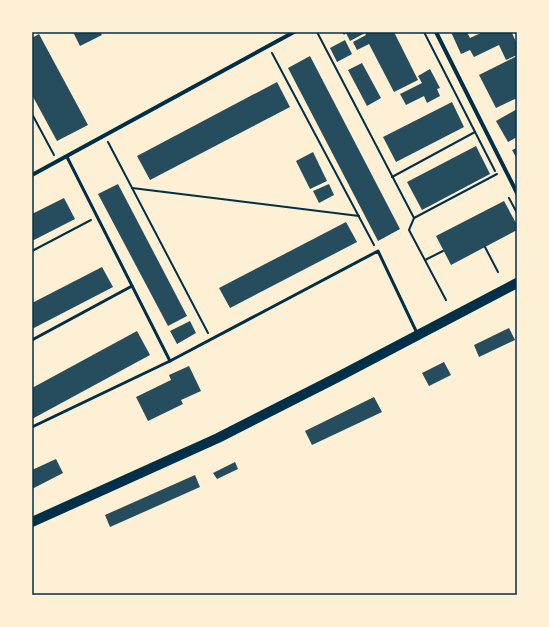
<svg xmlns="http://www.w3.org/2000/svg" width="549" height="627" font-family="'Roboto Condensed',sans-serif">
<rect width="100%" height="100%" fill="#fdf0d5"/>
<!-- building -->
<g fill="#264d5e">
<path d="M73 32H100L102 35 80 46Z"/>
<path d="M342 32H394L418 80 394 92 369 44 357 50 353 42 366 35 365 33 350 41 346 33 344 35Z"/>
<path d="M451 32H467L470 38 483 32H515L512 33 517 44V55L506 60 499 45 474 57 470 50 461 54Z"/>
<path d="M39 34 88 125 57 141 32 95V38Z"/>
<path d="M345 40 352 54 337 62 330 48Z"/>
<path d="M310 56 400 229 378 241 288 68Z"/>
<path d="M517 56V98L496 108 479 75Z"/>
<path d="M362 63 381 98 367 106 348 70Z"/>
<path d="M430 69 440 88 437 89 440 96 427 103 424 96 406 105 400 94 422 83 418 76Z"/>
<path d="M277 82 290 107 150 180 137 156Z"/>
<path d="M452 102 464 127 396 162 383 137Z"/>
<path d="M517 109V137L508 142 496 121Z"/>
<path d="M476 146 490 174 422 210 407 182Z"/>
<path d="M517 148V159L512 150Z"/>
<path d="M313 152 327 181 310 189 296 161Z"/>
<path d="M118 184 187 316 168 326 98 194Z"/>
<path d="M329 184 334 195 319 203 313 191Z"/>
<path d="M64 198 75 219 32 241V214Z"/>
<path d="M504 201 517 225V230L451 265 436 236Z"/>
<path d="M346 222 357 242 230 308 219 288Z"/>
<path d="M102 267 113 287 32 329V303Z"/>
<path d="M190 321 196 333 177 344 170 331Z"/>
<path d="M509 328 515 340 479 357 474 345Z"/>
<path d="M137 331 150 355 32 419V388Z"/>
<path d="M444 362 451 375 429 386 422 373Z"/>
<path d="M189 366 201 391 181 400 183 404 148 421 136 397 171 380 169 375Z"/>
<path d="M374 397 382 412 312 445 305 431Z"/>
<path d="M56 459 63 473 32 489V470Z"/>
<path d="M235 462 238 469 217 479 213 473Z"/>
<path d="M195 475 200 487 110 527 105 515Z"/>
</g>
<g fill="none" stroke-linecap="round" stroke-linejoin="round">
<!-- path -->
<g stroke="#003049" stroke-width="2">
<path d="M317 32 414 218 409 230 446 300"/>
<path d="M424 32 495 171"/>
<path d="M272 53 374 245"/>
<path d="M32 114 54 155"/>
<path d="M108 142 208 333"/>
<path d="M392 177 475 132"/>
<path d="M132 188 359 216"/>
<path d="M509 198 517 213"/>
<path d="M414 218 497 174"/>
<path d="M485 247 498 272"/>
<path d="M32 251 91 220"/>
<path d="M425 260 443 251"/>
</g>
<!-- service -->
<g stroke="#003049" stroke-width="3">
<path d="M32 340 132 286"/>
<path d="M170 361 378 251 417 333"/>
<path d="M32 427 170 361 67 157"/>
</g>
<!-- minor -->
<g stroke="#003049" stroke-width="4">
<path d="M436 32 517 193"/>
<path d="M32 175 294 32"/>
</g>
<!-- primary -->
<path stroke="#003049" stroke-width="10" d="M32 522 218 438 338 377 517 283"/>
</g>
<!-- border -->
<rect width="549" height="627" fill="none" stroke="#fdf0d5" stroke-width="66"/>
<rect x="33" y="33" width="483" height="561" fill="none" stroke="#003049" stroke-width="1.5"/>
</svg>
